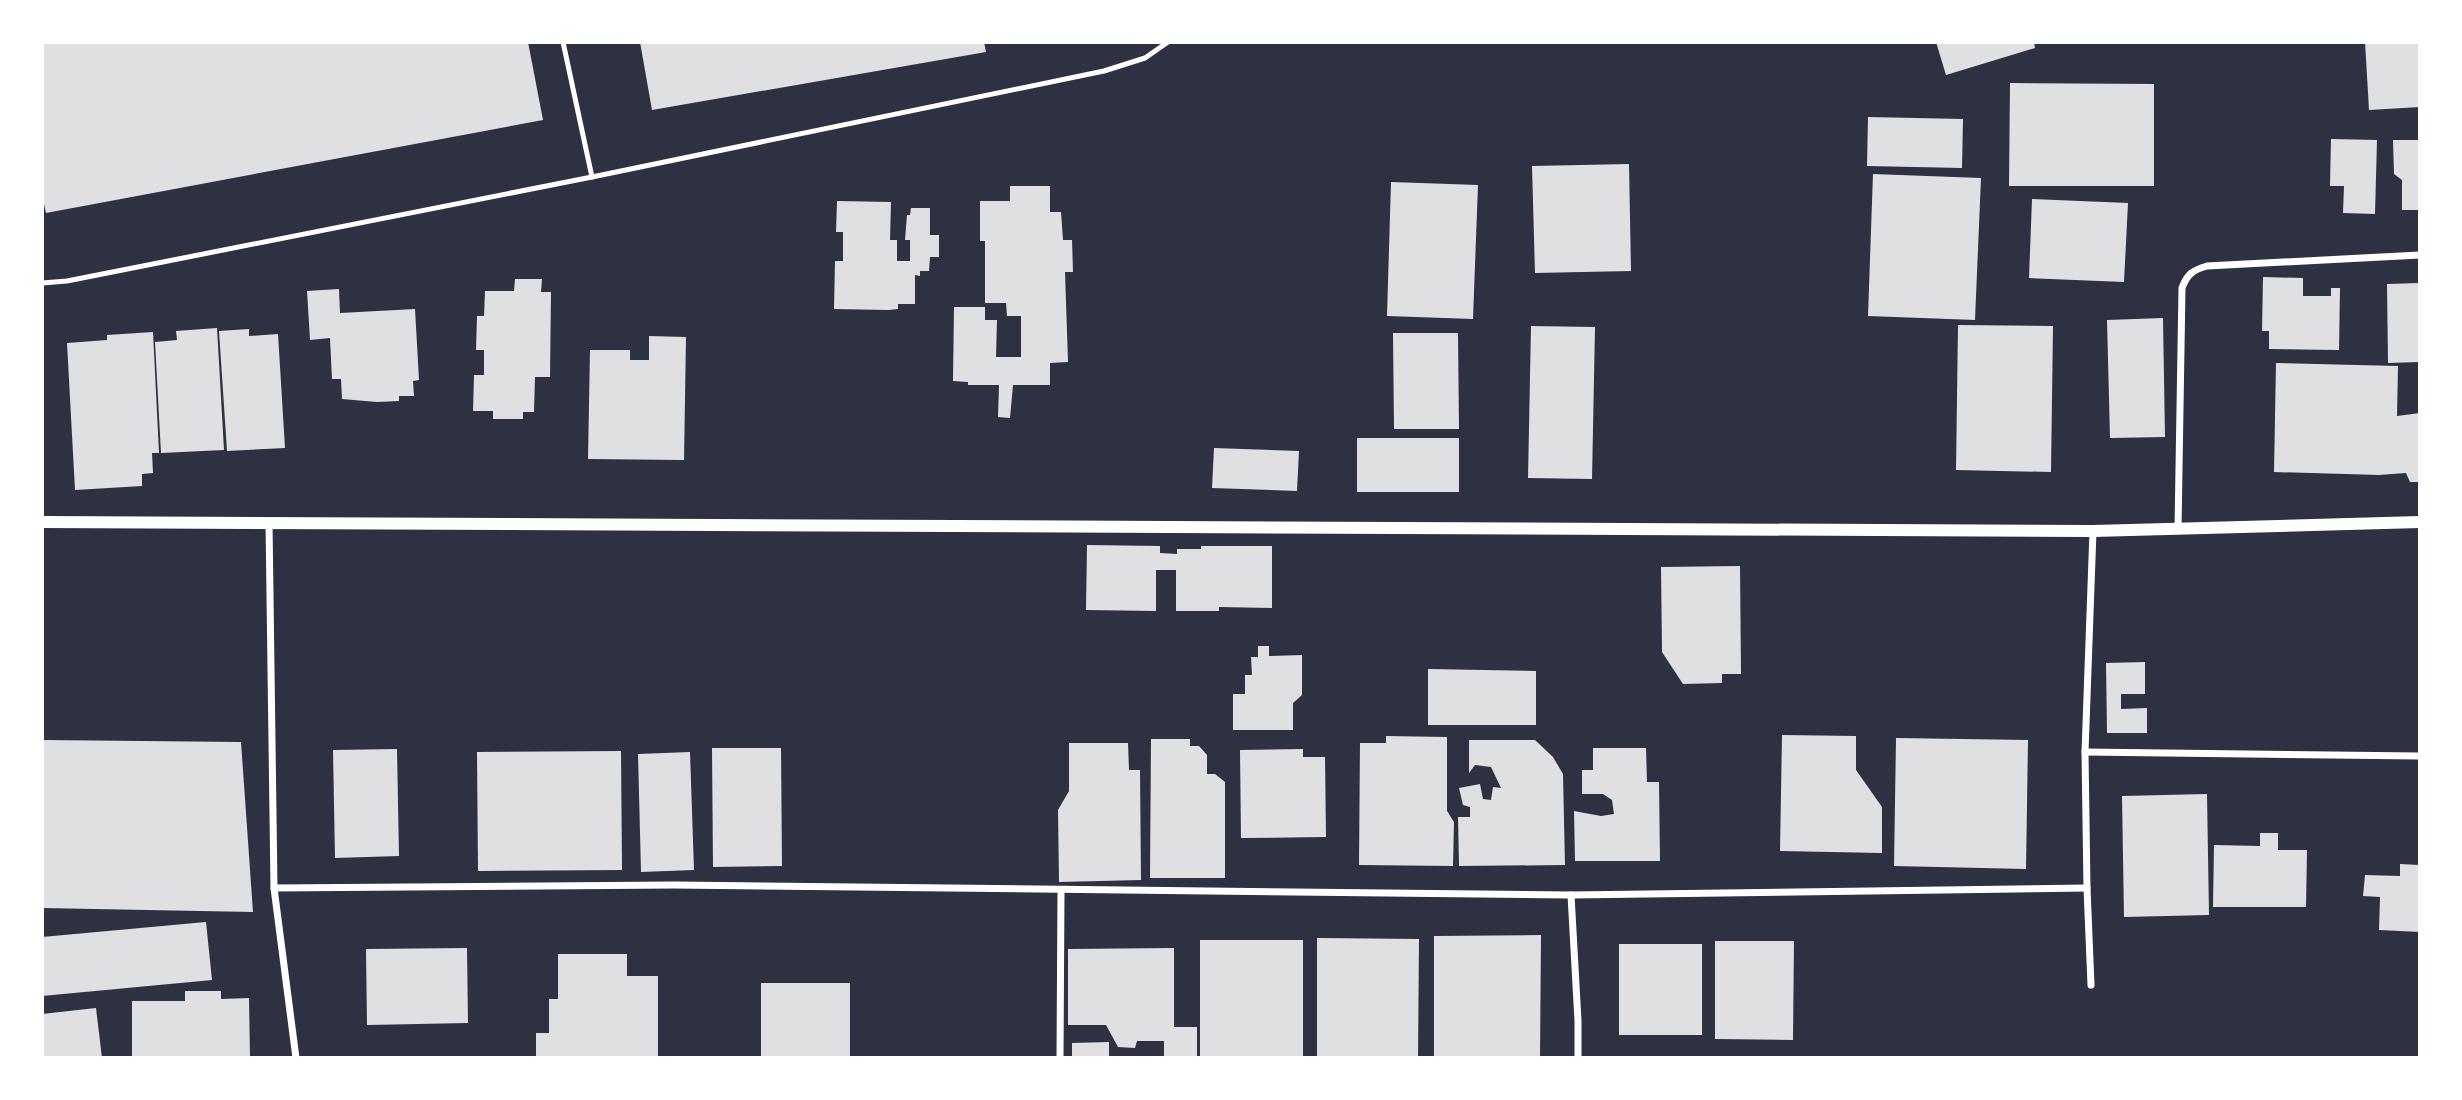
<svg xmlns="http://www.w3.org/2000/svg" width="2462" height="1100" font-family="'Golos Text',sans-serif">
<rect width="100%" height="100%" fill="#2d3142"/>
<!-- building -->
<g fill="#e0e0e3">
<path d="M42 42H528L543 120 46 213 42 195Z"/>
<path d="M640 42H984L986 52 652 110Z"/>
<path d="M1936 42H2034L2035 48 1946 75Z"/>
<path d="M2365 42H2420V107L2369 110Z"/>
<path d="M2010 83 2154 84V186H2009Z"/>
<path d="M1868 117 1963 119 1962 168 1867 166Z"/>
<path d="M2331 139 2377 140 2375 214 2343 213 2344 186H2330Z"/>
<path d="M2393 140H2420V210H2402V180L2394 174Z"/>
<path d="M1629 164 1631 271 1535 273 1532 166Z"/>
<path d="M1873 174 1981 178 1975 320 1868 316Z"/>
<path d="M1391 182 1478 185 1473 319 1387 316Z"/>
<path d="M1010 186H1050V212H1061L1063 240H1072L1073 272H1065L1068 362 1050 363V385H1013L1010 418 998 417 999 385H968V382L953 381 954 307H985V320H997L996 357H1021V316H1007L1006 303H985V241H980V201H1010Z"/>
<path d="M2032 199 2128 203 2124 282 2029 278Z"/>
<path d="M837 201 891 202 890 240H897V261H910V240H905L907 215H910L911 208H930V235H939V257H930L929 271H920V276L915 275V304H898V309L889 310 834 309 835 261H843V232H836Z"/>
<path d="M2263 277 2303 278V296H2331V288H2340L2339 350 2269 349V331H2262Z"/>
<path d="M515 279H542L541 292H551L550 377H535L534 412H523V419H493V411H473L474 375H484V350H476L477 316H484L485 291H514Z"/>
<path d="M2420 283V362L2388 363 2387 284Z"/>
<path d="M339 289 340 313 415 309 419 380 413 381 414 396H399V401L377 402 342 399 341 379H332L330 338 310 340 307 291Z"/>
<path d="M2163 318 2165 437 2110 438 2107 320Z"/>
<path d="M1958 325 2053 326 2051 472 1956 470Z"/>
<path d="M1531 326 1595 327 1592 479 1528 478Z"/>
<path d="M217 328 224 450 161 453 155 342 177 340 176 331Z"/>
<path d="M249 329V336L278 334 285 448 227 451 219 331Z"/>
<path d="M153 332 159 453H152L153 473 142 474V486L75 490 67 343 107 340V335Z"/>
<path d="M1393 333H1458L1459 429H1394Z"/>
<path d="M649 336 686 337 684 460 588 459 590 350H630V360H649Z"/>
<path d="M2276 363 2398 366 2397 416 2420 413V482H2410L2406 473 2379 475 2274 472Z"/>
<rect x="1357" y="438" width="102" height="54"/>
<path d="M1214 448 1299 451 1297 491 1212 488Z"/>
<path d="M1087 545 1160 546V553L1177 554V549H1201V546H1272V608L1219 607V611H1176V570H1156V611L1086 610Z"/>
<path d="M1740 566 1741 674H1722V683L1683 684 1662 652 1661 567Z"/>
<path d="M1258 646H1269V656L1302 655V695L1293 703V730H1233V694H1245V675H1252L1251 657H1258Z"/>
<path d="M2145 662V694H2121V709L2147 708V733H2107L2106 663Z"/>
<path d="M1428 669 1536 671V725H1428Z"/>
<path d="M1782 735 1856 736V770L1882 807V853L1780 851Z"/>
<path d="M1386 736 1447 737V811L1454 822 1453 866 1359 865 1360 743H1386Z"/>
<path d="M1896 738 2028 740 2026 869 1894 866Z"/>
<path d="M1151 739H1190V746H1199L1207 755V774H1215L1225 782V878H1150Z"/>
<path d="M42 740 241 742 253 912 42 908Z"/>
<path d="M1469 740H1535L1553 757 1563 774 1565 865 1459 866 1458 817H1470V807L1463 805 1459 788 1480 784 1483 799 1491 800 1493 787 1501 788 1491 767 1475 765 1469 773Z"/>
<path d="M1069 743H1128L1129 770H1140L1141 880 1059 882 1058 810 1069 791Z"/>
<path d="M712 748H781L782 866 713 867Z"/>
<path d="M1593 748H1646L1647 782H1659L1660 861H1575L1574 811 1601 816 1614 814 1612 800 1603 794H1582V770H1593Z"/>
<path d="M397 749 399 856 335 858 333 750Z"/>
<path d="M1303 749V757H1325L1326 837 1241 838 1240 750Z"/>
<path d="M621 751 622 870 478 871 477 752Z"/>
<path d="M690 752 694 870 641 872 638 754Z"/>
<path d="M2207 794 2209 915 2124 917 2122 796Z"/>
<path d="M2260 833H2278V850H2307L2306 907H2213L2214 845 2260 846Z"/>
<path d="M2400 864 2420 865V932L2379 930 2380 897 2363 896 2365 875 2400 876Z"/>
<path d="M206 922 212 980 42 996V937Z"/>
<path d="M1541 935 1540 1058H1434V936Z"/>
<path d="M1317 938 1419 939 1418 1058H1317Z"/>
<rect x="1200" y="940" width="103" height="118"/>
<path d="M1715 941H1794L1793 1040 1715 1039Z"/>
<rect x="1619" y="944" width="83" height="91"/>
<path d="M467 948 468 1023 367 1025 366 949Z"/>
<path d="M1174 948V1027H1197V1058H1164V1041H1137L1135 1048 1118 1047 1106 1025H1068V949Z"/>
<path d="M558 954H627V976H658V1058H536V1033H549V999H558Z"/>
<rect x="761" y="983" width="89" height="75"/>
<path d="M185 991H221V999L249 998 250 1058H132V1001H185Z"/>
<path d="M96 1008 102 1058H42V1014Z"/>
<path d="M1109 1042V1058H1072V1043Z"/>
</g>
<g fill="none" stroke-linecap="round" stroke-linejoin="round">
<!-- service -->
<g stroke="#fff" stroke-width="5">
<path d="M563 42 592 177"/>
<path d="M42 283 67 281 592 177 1104 71 1145 58 1168 42"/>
</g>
<!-- minor -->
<g stroke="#fff" stroke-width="7">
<path d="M269 522 274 888 296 1058"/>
<path d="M2178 529 2182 288C2187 274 2193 270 2207 266L2420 255"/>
<path d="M2085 752 2420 756"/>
<path d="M274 888 674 885 1571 895 2087 888"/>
<path d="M1571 895 1578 1021V1058"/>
<path d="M2091 985 2087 888 2085 752 2093 531"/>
<path d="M1060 1058 1061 891"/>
</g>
<!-- tertiary -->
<path stroke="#fff" stroke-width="12" d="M42 522 2093 531 2420 522"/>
</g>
<!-- border -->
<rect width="2462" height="1100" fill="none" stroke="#ffffff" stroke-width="88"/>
</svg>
